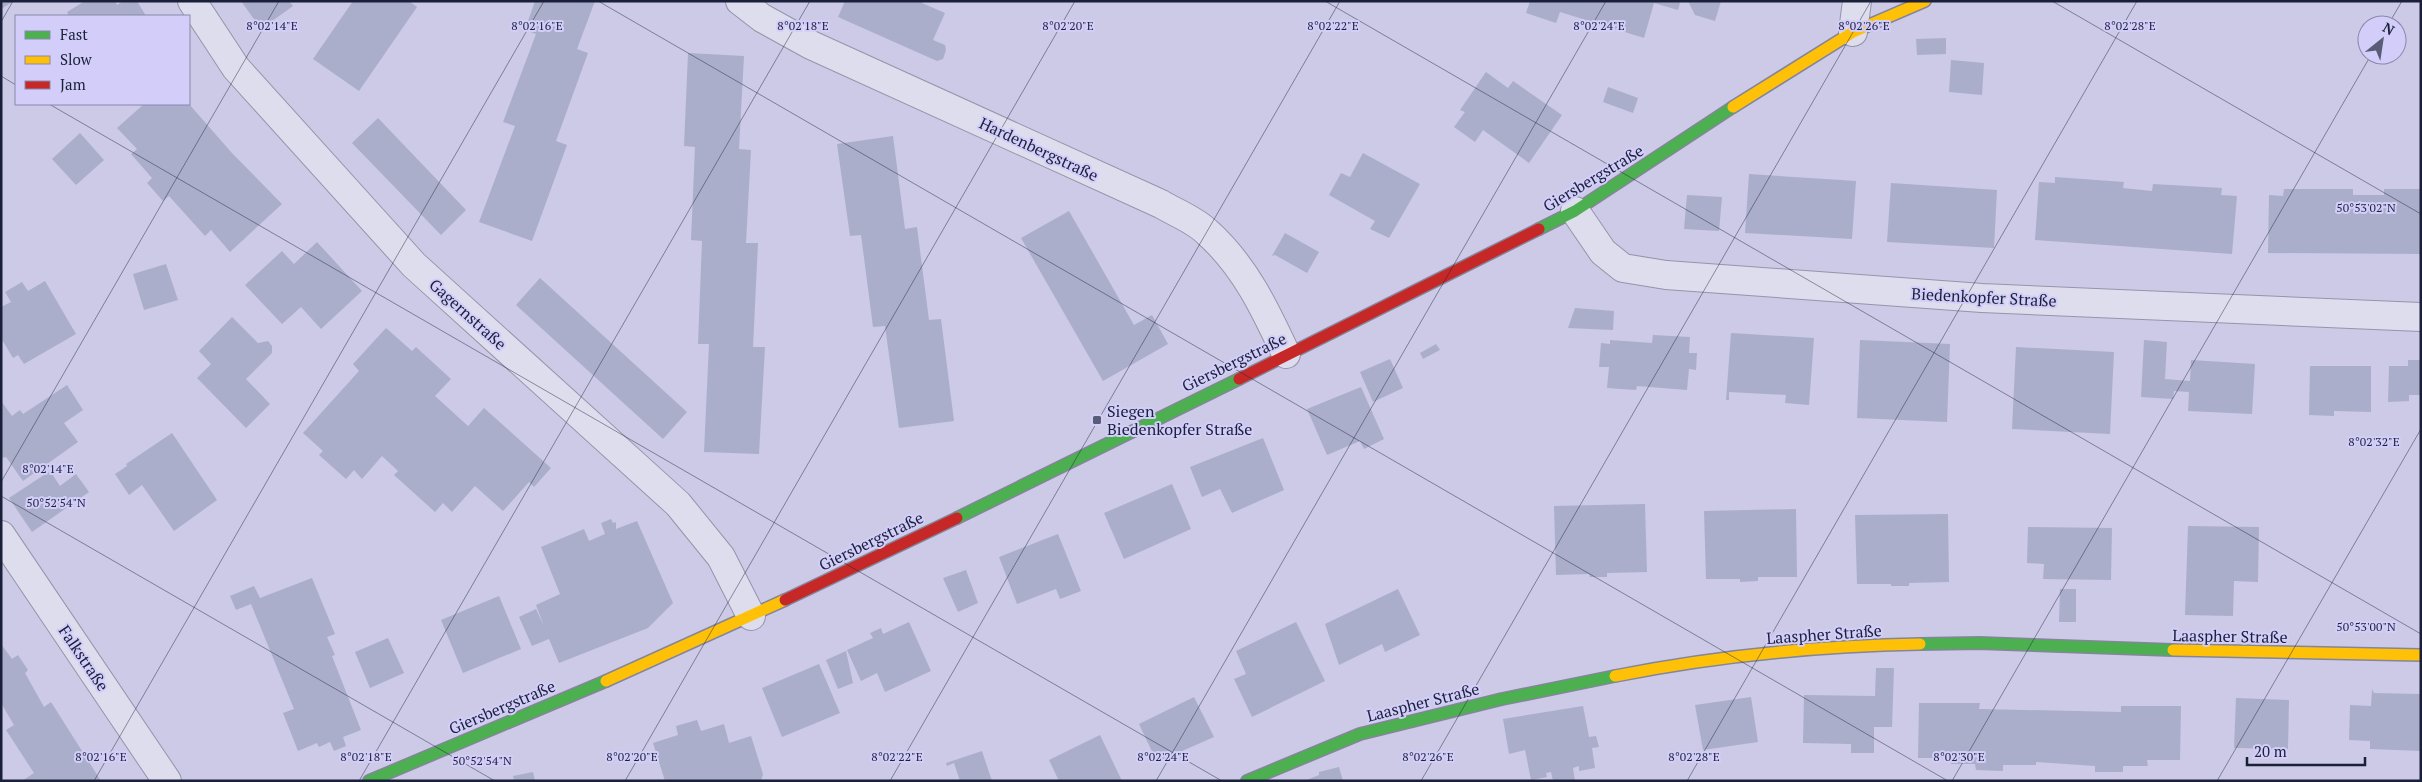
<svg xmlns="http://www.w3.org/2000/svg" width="2422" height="782" font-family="'PT Serif',serif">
<rect width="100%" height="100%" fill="#cccae6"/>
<!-- building -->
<g fill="#abaeca">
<path d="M1 1H14L1 9Z"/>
<path d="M85 1H115L117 5 123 1H137L146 16H69L67 12Z"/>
<path d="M241 1H289L293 6 261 29Z"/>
<path d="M353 1H409L417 7 359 91 313 59Z"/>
<path d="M535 1H595L577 49 588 53 556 141 567 145 532 241 479 222 515 126 503 122 536 34 525 30Z"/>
<path d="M845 1H923L922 3 945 13 933 40 945 45 946 50 943 59 937 61 838 17Z"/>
<path d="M1530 1H1679L1680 3 1678 10 1654 3 1644 38 1560 12 1556 23 1526 13Z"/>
<path d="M1688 1H1721L1715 21 1695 15Z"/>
<path d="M1946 38V54L1917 55 1916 39Z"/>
<path d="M688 53 744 56 739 149 751 150 746 243H758L753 347H765L759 454 704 452 709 344H698L702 241 691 240 695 147 684 146Z"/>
<path d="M1951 60 1984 63 1982 95 1949 92Z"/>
<path d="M1486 72 1508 88 1513 81 1562 115 1529 163 1483 130 1475 142 1454 127 1465 112 1460 110Z"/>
<path d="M1608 87 1638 98 1633 113 1603 102Z"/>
<path d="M144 104H189L231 152 282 204 230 252 211 230 205 236 169 196 163 201 147 183 152 178 131 154 137 149 117 128Z"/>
<path d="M378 118 466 210 441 235 352 143Z"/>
<path d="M80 133 104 160 76 185 52 159Z"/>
<path d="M893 136 905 229 917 227 929 320 941 319 954 421 899 428 885 326 873 327 861 235 850 236 837 144Z"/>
<path d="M1363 153 1420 184 1389 238 1370 229 1375 221 1329 195 1341 173 1350 177Z"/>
<path d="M1749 174 1856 181 1852 239 1745 233Z"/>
<path d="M2055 177 2124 182 2123 188 2152 191 2153 184 2222 188 2221 195 2237 196 2232 254 2035 240 2039 182 2055 183Z"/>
<path d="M1891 183 1997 190 1994 248 1887 242Z"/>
<path d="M2284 189H2353V195H2384V189H2421V254L2268 253 2269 195 2283 196Z"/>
<path d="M1687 195 1722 197 1719 231 1684 229Z"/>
<path d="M1069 211 1134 325 1152 315 1168 344 1103 381 1021 238Z"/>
<path d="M1285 233 1319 252 1307 273 1275 255 1272 256Z"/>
<path d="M317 242 362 291 321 329 301 307 282 324 245 285 282 251 294 264Z"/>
<path d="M166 264 178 300 144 310 133 274Z"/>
<path d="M540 278 687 412 663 439 516 305Z"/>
<path d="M45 281 76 334 24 364 18 355 13 358 1 338V307L11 302 5 292 22 282 28 291Z"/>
<path d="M1575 308 1614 311 1613 330 1568 328Z"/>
<path d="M232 317 258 343 268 341 272 346V353L246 379 270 404 246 428 197 378 211 364 199 351Z"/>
<path d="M386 328 412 351 416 347 451 379 435 396 468 426 484 408 551 468 534 487 529 482 503 511 475 486 452 512 443 503 435 512 394 475 398 471 382 456 362 479 354 470 346 479 319 455 323 451 303 433 359 371 353 364Z"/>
<path d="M1731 333 1814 338 1809 405 1785 403 1786 395 1729 392V400H1726Z"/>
<path d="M1653 335 1690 337 1689 353H1697L1696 370 1689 369 1687 390 1637 386 1636 390 1607 388 1609 367H1599L1601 343 1610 344V340L1652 343Z"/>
<path d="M1860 340 1950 344 1947 422 1857 418Z"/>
<path d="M2144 340 2167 342 2165 379 2190 381 2191 360 2255 364 2252 414 2188 411 2189 392 2174 391 2173 399 2141 397Z"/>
<path d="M1436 344 1440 350 1423 359 1420 353Z"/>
<path d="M2016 347 2114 352 2110 434 2012 429Z"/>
<path d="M1390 359 1403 388 1373 402 1360 372Z"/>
<path d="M2408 360H2421V395H2409V401L2388 402 2389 366H2408Z"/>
<path d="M2310 366H2371V412L2334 411V416L2309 415Z"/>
<path d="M67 385 83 410 64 423 78 442 23 481 6 457 1 458V401L12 416 20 410 23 414Z"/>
<path d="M1361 387 1384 439 1364 449 1360 441 1327 455 1307 409Z"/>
<path d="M172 433 217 500 174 531 142 485 129 495 115 474 127 466 126 464Z"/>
<path d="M1263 438 1284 490 1232 513 1220 489 1202 497 1190 467Z"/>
<path d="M50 471 60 486 76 474 89 492 32 532 9 498Z"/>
<path d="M1172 484 1191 529 1124 559 1104 513Z"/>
<path d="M1645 504 1647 572 1607 573V577H1590L1589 574 1556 575 1554 506Z"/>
<path d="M1796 509 1797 577H1758V581L1740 582V579H1706L1704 511Z"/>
<path d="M1948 514 1949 582 1909 583V586H1891V584H1857L1855 515Z"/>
<path d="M611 519 613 523 616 522V529L637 521 673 603 648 628 559 663 549 639 532 646 519 617 536 609 544 626 536 605 560 594 541 547 584 529 589 541 605 534 601 523Z"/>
<path d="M2188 526 2259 527 2258 582 2234 581 2233 616 2185 615Z"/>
<path d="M2028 527 2112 528 2111 580 2043 579 2044 564 2027 563Z"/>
<path d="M1058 534 1081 591 1060 599 1056 589 1017 604 999 557Z"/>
<path d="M966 570 978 603 958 612 943 578Z"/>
<path d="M312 578 335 634 327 637 335 655 332 656 361 730 343 737 346 746 334 751 330 742 319 747 317 743 298 751 283 713 294 709 251 604 236 610 230 596 254 586 260 598Z"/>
<path d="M1398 589 1420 635 1385 652 1382 644 1339 665 1325 624Z"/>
<path d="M2060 589H2076V622H2059Z"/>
<path d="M499 596 521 649 463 673 441 620Z"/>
<path d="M909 622 931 671 885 692 877 673 861 681 847 650 873 638 870 633 881 628 883 634Z"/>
<path d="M1296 622 1325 681 1252 717 1234 679 1246 674 1236 651Z"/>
<path d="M388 638 404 673 370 688 355 652Z"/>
<path d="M1 644 12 659 18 655 28 670 25 673 44 707 51 702 101 781H22L34 773 6 730 14 725 1 703Z"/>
<path d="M846 651 853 683 838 689 826 660Z"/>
<path d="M819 664 840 713 782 737 762 688Z"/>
<path d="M1876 668H1894L1892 727H1874V753H1851V744L1803 743 1804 695 1875 696Z"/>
<path d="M2372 689 2374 693 2421 694V751L2370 749V741L2349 740 2350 705 2371 706Z"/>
<path d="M1194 697 1214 737 1157 762 1139 724Z"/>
<path d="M1751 697 1758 742 1703 750 1695 705Z"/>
<path d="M2236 698 2289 700 2288 749 2234 748Z"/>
<path d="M1919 703H1980L1979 709 2121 712V706H2181L2180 760H2147L2148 766H2123V772H2095V766L2036 762V765H2003V771L1976 770 1975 764H1951V758H1918Z"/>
<path d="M1583 706 1589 737 1596 736 1599 747 1592 748 1595 768 1579 771V766L1573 768 1575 781H1553L1551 772 1546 773 1547 777 1531 780 1525 750 1509 754 1503 719Z"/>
<path d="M697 720 701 731 724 724 729 743 751 736 763 774 761 781H665L653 743 678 735 676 726Z"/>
<path d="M1100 735 1122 781H1059L1049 760Z"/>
<path d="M982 751 992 781H960L954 763 947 766 946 763Z"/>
<path d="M1339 767 1343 781H1304L1319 775V772Z"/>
<path d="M533 772 535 781H514L513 776Z"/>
</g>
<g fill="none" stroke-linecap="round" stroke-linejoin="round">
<!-- street casing -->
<g stroke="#9495ab" stroke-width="30">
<g id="street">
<path d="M192 1 236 68 414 265 678 504 721 557 751 616"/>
<path d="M740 1 762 18 811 45 1161 204C1176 213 1195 220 1207 232 1245 266 1265 309 1286 354"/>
<path d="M1853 32 1857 1"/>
<path d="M1575 211 1603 252 1623 268 1666 275 1982 298 2421 317"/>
<path d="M1 535 167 781"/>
</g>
</g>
<!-- fast casing -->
<g stroke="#84859a" stroke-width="14">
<g id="fast">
<path d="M1539 229 1575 211 1733 107"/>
<path d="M957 518 1239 379"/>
<path d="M1920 644 1979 643 2173 650"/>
<path d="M369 781 606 681"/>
<path d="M1247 781 1360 734 1502 699 1615 676"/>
</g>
</g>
<!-- slow casing -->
<g stroke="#84859a" stroke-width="14">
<g id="slow">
<path d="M1733 107 1853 32 1925 1"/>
<path d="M2173 650 2421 655"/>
<path d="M1615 676C1715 656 1818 646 1920 644"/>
<path d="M606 681 785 600"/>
</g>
</g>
<!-- jam casing -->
<g stroke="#84859a" stroke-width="14">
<g id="jam">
<path d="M1239 379 1539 229"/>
<path d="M785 600 957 518"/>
</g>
</g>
<!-- street -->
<use href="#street" stroke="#dedded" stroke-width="28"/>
<!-- fast -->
<use href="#fast" stroke="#4caf50" stroke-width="11"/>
<!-- slow -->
<use href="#slow" stroke="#ffc107" stroke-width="11"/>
<!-- jam -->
<use href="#jam" stroke="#c62828" stroke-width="11"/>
</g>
<!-- ticks -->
<path fill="none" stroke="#1b203a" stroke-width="1" stroke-opacity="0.45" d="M598 1 1948 781M1325 1 2421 634M2052 1 2421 214M1 22 13 1M2388 25 2402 1M1 76 16 85M49 104 1222 781M1 482 279 1M1 496 495 781M94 781 544 1M359 781 810 1M625 781 1075 1M890 781 1340 1M1156 781 1606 1M1421 781 1871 1M1687 781 2137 1M1952 781 2371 55M2217 781 2421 429"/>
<!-- markers -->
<rect fill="#595c76" stroke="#d2cef9" stroke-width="2" x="1092" y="415" width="10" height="10" rx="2.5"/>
<g text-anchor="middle" stroke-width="4" stroke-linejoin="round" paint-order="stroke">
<!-- street labels -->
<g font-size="16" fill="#1b203a" stroke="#d2cef9">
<text transform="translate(1039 149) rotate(25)" y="6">Hardenbergstraße</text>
<text transform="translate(1593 178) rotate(-31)" y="6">Giersbergstraße</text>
<text transform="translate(1984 297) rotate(3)" y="6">Biedenkopfer Straße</text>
<text transform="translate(468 314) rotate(42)" y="6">Gagernstraße</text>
<text transform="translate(1234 362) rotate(-26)" y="6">Giersbergstraße</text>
<text transform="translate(871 541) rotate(-26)" y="6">Giersbergstraße</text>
<text transform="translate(1824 634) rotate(-4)" y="6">Laaspher Straße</text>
<text transform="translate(2230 636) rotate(1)" y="6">Laaspher Straße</text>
<text transform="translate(84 658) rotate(56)" y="6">Falkstraße</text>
<text transform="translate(1423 702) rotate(-14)" y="6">Laaspher Straße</text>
<text transform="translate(502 707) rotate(-23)" y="6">Giersbergstraße</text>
</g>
<!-- poi labels -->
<g font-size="16" fill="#1b203a" stroke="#d2cef9" text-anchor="start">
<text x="1107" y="417">Siegen<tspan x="1107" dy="18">Biedenkopfer Straße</tspan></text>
</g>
</g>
<g font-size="12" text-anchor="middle" fill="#1b203a" stroke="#d2cef9" stroke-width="4" stroke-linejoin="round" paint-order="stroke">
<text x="1333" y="30">8°02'22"E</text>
<text x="1599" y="30">8°02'24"E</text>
<text x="1864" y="30">8°02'26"E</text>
<text x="2130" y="30">8°02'28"E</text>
<text x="272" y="30">8°02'14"E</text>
<text x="537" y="30">8°02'16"E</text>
<text x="803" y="30">8°02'18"E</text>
<text x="1068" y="30">8°02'20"E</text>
<text x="2366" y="212">50°53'02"N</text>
<text x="2374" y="446">8°02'32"E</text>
<text x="48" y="473">8°02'14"E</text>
<text x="56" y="507">50°52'54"N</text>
<text x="2366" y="631">50°53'00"N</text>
<text x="101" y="761">8°02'16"E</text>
<text x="366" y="761">8°02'18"E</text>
<text x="632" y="761">8°02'20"E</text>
<text x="897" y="761">8°02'22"E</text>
<text x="1163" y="761">8°02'24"E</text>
<text x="1428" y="761">8°02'26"E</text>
<text x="1694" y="761">8°02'28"E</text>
<text x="1959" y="761">8°02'30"E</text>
<text x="482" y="765">50°52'54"N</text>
</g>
<!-- border -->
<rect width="2422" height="782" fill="none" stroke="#1b203a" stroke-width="5"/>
<!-- legend -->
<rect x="15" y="15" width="175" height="90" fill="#d2cef9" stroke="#8988ad"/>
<rect x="25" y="31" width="25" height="8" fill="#4caf50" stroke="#8988ad"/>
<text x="60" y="40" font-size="15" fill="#1b203a">Fast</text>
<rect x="25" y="56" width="25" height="8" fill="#ffc107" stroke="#8988ad"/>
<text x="60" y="65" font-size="15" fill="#1b203a">Slow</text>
<rect x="25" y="81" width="25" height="8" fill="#c62828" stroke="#8988ad"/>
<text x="60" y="90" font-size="15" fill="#1b203a">Jam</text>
<!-- north arrow -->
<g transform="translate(2382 40) rotate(30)"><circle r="24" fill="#d2cef9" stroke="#8988ad"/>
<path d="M0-4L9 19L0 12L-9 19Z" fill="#595c76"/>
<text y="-8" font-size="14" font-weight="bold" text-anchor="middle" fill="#1b203a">N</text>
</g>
<!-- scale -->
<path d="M2247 757v8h118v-8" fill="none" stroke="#1b203a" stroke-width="2.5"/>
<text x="2254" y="757" font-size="15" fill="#1b203a" stroke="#d2cef9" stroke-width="4" paint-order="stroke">20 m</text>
</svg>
